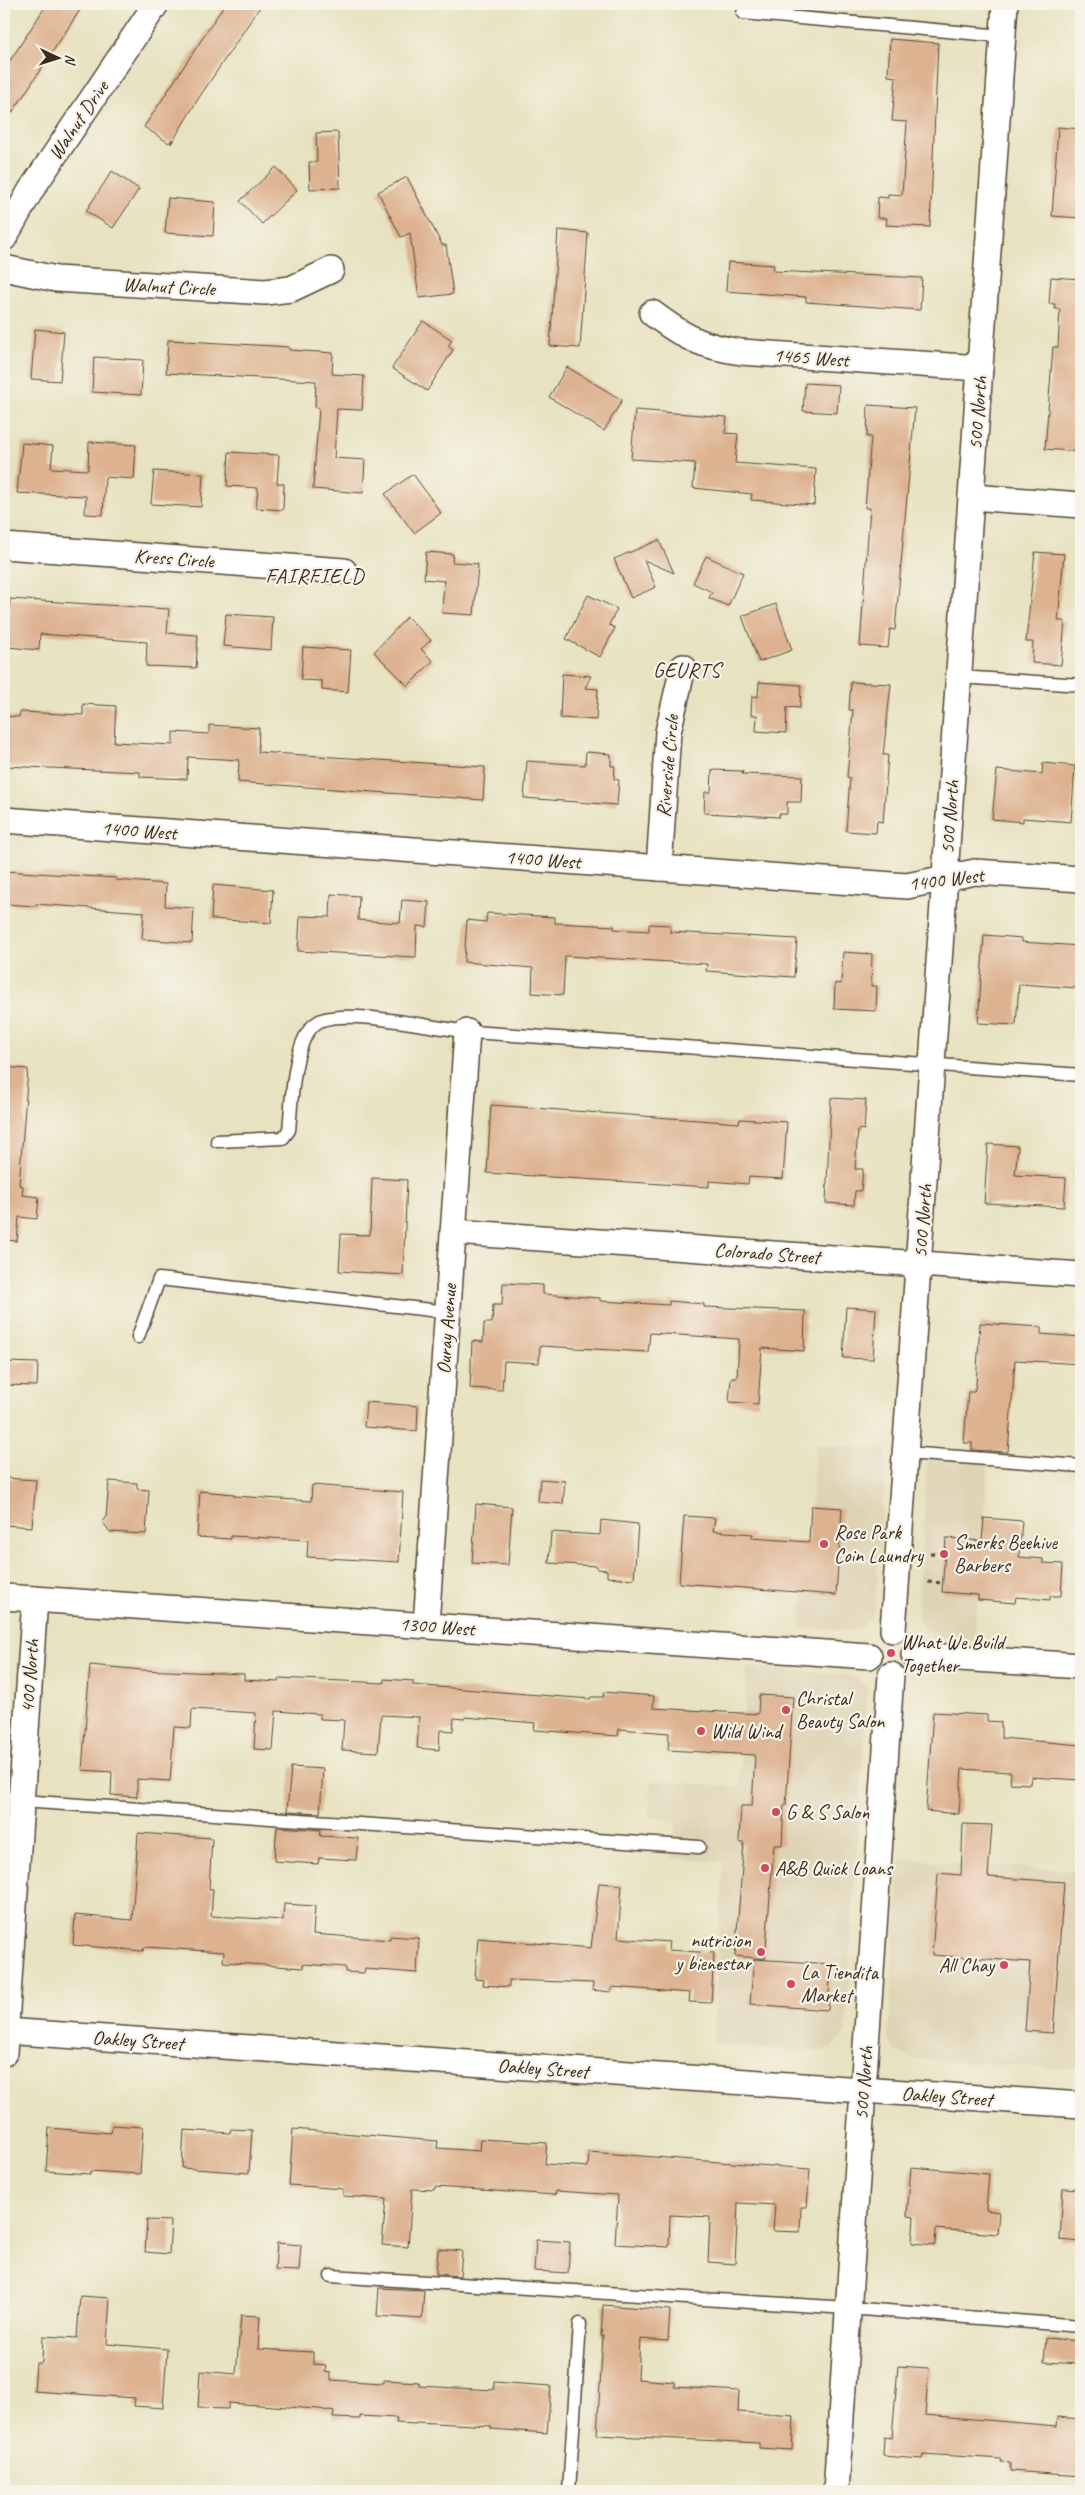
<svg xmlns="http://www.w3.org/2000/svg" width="1085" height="2495" font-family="Caveat,sans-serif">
<rect width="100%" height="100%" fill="#f7f3e8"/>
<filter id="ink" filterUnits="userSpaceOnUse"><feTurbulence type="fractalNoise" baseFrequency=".02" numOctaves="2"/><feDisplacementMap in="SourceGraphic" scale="10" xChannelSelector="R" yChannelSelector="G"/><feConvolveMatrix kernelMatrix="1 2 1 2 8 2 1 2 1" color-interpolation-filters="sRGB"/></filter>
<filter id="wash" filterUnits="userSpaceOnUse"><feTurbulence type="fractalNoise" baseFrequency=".0096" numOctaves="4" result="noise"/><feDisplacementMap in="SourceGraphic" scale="20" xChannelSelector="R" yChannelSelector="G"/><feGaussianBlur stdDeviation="1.12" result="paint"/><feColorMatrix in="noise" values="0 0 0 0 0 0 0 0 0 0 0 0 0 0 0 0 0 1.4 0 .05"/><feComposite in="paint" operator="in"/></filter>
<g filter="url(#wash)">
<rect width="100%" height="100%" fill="#e7e2c0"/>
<!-- built -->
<g fill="#ded3b4">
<path d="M816 1444 887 1449 874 1611 870 1620 861 1628 851 1631 801 1628Z"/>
<path d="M928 1455 989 1459 974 1640 940 1637 923 1628 917 1615Z"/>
<path d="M747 1667 845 1675 861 1680 867 1689 845 2033 831 2049 821 2052 713 2045 723 1862 673 1858 676 1820 649 1817 651 1781 739 1787Z"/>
<path d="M900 1859 1081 1871V2070L912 2059 894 2050 888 2038Z"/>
</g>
<g id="blocks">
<!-- building -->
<g fill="#ddb290">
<path d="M47 4H84L4 125V70Z"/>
<path d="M225 4H262L198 99 171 144 172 139 169 143 144 127Z"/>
<path d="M890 39 938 43 930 227 886 225 887 218H877L878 197 888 198V194L902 195 907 122 892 121 896 77 888 76Z"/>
<path d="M1058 127 1081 129V218L1052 216Z"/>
<path d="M338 132 340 188 310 189 309 162H317L316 133Z"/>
<path d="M276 167 297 190 262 224 240 201Z"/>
<path d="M112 171 139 189 113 228 86 211Z"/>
<path d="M407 177 442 245H446L453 294 419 298 410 233 401 237 378 192Z"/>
<path d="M168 198 215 202 213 236 165 233Z"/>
<path d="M558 230 588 233 580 348 550 346Z"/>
<path d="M728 262 774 265 773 271 922 278 920 310 806 302V297L726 291Z"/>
<path d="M1051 277 1081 279V452L1045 449 1053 347H1058L1060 309H1055V304H1049Z"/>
<path d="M423 321 452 340 448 346 453 350 427 391 392 368Z"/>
<path d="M35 329 64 332 60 381 31 379Z"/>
<path d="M168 340 289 347V350L333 353 332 374 364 376 362 410 337 409 334 458 365 460 363 493 313 489 319 408 315 407 316 381 166 373Z"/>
<path d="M94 357 143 360 141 395 92 392Z"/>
<path d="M567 367 622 400 604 431 549 397Z"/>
<path d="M805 383 839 385 837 413 803 411Z"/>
<path d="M868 405 915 408 895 630 890 629 888 648 860 646 870 508H865L871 437H867Z"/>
<path d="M635 410 727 417 725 433 738 434 735 463 816 469 814 505 751 500 752 494 693 488 695 463 631 459Z"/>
<path d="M89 442 136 445 134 479 105 477 103 515 85 514 86 496 17 493 22 443 53 446 51 468 88 470Z"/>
<path d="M229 452 279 455 277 483 284 484 283 510 256 508 258 488 227 486Z"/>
<path d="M154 471 203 474 201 507 151 504Z"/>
<path d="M413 474 441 513 414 533 385 494Z"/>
<path d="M659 540 674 573 644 560 656 587 631 598 614 559Z"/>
<path d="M426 552 453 554 452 562 478 564 474 615 442 613 444 581 424 579Z"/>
<path d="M1035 552 1064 554 1058 621H1065L1061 665 1032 663 1033 642H1026Z"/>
<path d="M706 556 743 573 728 606 709 598 712 592 693 583Z"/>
<path d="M588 595 617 609 609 625 615 628 600 657 566 639Z"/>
<path d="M10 599 169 609 167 633 198 635 196 668 146 666 147 642 40 634 39 650 7 647Z"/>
<path d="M776 604 792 650 759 662 742 616Z"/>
<path d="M226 614 273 617 271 650 223 646Z"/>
<path d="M407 617 431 640 421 649 433 661 408 686 374 652Z"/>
<path d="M303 647 351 650 348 692 322 690V681L301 680Z"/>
<path d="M562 674 591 676 585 688 598 689 596 720 560 718Z"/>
<path d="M759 682 801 685 800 708 787 707 786 733 756 731 757 715H751L752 696 758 697Z"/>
<path d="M851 682 891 684 883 755H888L883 822 877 821 876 833 846 831 850 778 847 777 853 710H849Z"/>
<path d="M83 704 116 706 114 742 173 745V732L209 734V725L259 728 258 752 485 767 483 800 238 782 239 760 188 757 187 779 140 777V772L4 766V716L19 717 20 712 83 715Z"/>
<path d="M586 752 611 754V766H615L614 779 619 780 617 805 524 798 527 761 585 765Z"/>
<path d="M1043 763 1075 766 1071 822 1023 818V822L992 819 997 770 1042 774Z"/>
<path d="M712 770 743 771 742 774 802 776 801 802H787V814H779V817L704 813 705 792H711Z"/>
<path d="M4 871 116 878V880L166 884 165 906 194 908 192 943 142 939 144 912 36 904V906L4 904Z"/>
<path d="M213 885 273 890 271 923 211 919Z"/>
<path d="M331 894 359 896 358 920 400 923 402 900 429 902 427 927 417 926 416 957 298 951 300 916 330 917Z"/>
<path d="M487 913 555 917V923L614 926V929L649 931V924L670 925V932L797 939 794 977 706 971 707 964 565 956 563 995 532 993 533 968 464 962 467 920 486 922Z"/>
<path d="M984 935 1022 938V942L1080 946 1077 988 1019 984 1016 1025 978 1023Z"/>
<path d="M843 952 872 954 871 986H877L876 1011 834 1009 835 983 841 984Z"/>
<path d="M4 1067 28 1069 19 1185 23 1186 22 1195 39 1197 37 1219 19 1217 17 1241 4 1240Z"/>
<path d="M831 1098 866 1100 864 1130 858 1129 855 1169H863L861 1191H855L854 1205 826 1203Z"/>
<path d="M491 1105 739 1123 740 1119 787 1122 783 1179 749 1177 748 1184 709 1181V1187L487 1173Z"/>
<path d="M988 1144 1018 1146 1015 1175 1066 1178 1064 1207 984 1203Z"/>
<path d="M372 1178 407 1180 403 1275 339 1271 341 1234 370 1235Z"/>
<path d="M503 1283 543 1285V1294L600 1298V1301L669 1305V1301L704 1304V1307L805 1311 804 1351 762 1348 758 1404 729 1402 731 1378H737L739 1339 650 1333 648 1352 540 1346 539 1363 504 1361 502 1390 470 1388 472 1341 483 1342 484 1323H492L493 1305H502Z"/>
<path d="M846 1307 876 1309 873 1359 843 1358Z"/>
<path d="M980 1323 1041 1327V1334L1081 1337V1364L1015 1360 1008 1452 972 1450V1443H964L968 1392H974L976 1384Z"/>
<path d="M4 1362 38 1363 37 1386 4 1385Z"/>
<path d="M366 1402 418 1406 417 1431 364 1427Z"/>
<path d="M4 1478 36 1480 32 1527 4 1525Z"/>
<path d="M540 1479 565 1481 563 1504 538 1502Z"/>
<path d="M109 1481 137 1483V1489L149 1490 146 1534 110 1532 102 1521 106 1518Z"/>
<path d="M312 1485 403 1492 399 1562 307 1557 308 1540 231 1536V1539L197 1537 200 1491 234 1494V1496L311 1501Z"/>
<path d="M476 1504 512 1507 508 1565 472 1563Z"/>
<path d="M811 1506 842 1508 836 1595 679 1583 684 1516 715 1518 713 1531 753 1534 752 1538 809 1542Z"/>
<path d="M984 1518 1022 1521 1019 1557 1043 1559V1563L1063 1564 1061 1596H1050V1600L1016 1597 1015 1603 978 1600V1595L942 1592 946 1538 982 1541Z"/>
<path d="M601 1520 638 1524 634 1579 607 1577V1570L597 1569V1566L549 1563 551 1532 600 1535Z"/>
<path d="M90 1665 142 1670 244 1674V1680L279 1682 280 1678 384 1683V1679L413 1681V1685L590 1699 591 1697H603L604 1692 654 1696 653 1708 758 1714 759 1695 793 1697 786 1805H784L782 1845H774L765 1959 735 1956 744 1843 739 1842 741 1806H752L755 1755 668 1750 669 1733 619 1729 618 1736 575 1733 534 1730 535 1723 465 1717V1719L454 1718 453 1731 440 1730 439 1750 417 1748 419 1717 381 1715 378 1752 342 1750 344 1720 320 1719V1714L276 1711 273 1750 254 1749 256 1713 192 1709 191 1728 174 1727 170 1781 137 1779V1797L111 1795 112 1772 82 1770Z"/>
<path d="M933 1712 987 1715V1721L1001 1722V1738L1081 1745V1780L1031 1777 1030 1784 1010 1783 1011 1772 962 1769 959 1814 926 1811Z"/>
<path d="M291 1767 323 1769 320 1813 287 1811Z"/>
<path d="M963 1824 992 1825 988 1877 1064 1882 1053 2033 1025 2031 1030 1962 932 1955 938 1873 961 1875Z"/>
<path d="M277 1827 321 1830 320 1836 358 1838 356 1860 319 1858 318 1864 274 1861Z"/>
<path d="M138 1833 212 1838 209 1889H213L211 1916 283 1920 284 1904 315 1906 313 1934 390 1940V1936L419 1938 417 1973 365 1969 364 1973 345 1972V1967L303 1964V1968L223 1962 224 1952 144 1947 143 1951 73 1945 75 1915 132 1920Z"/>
<path d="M599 1883 622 1885 618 1938 669 1942 668 1950 714 1953 711 2003 689 2002 690 1993 612 1987 611 1992 592 1990 593 1983 509 1980V1987L483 1985 484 1980 475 1979 478 1938 591 1948Z"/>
<path d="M754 1959 831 1964 828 2010 750 2004Z"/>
<path d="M112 2125 143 2127 140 2174 90 2171V2174L46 2171 49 2128 111 2133Z"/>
<path d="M231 2129 252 2130 249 2173 182 2168 184 2130 230 2133Z"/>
<path d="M293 2129 438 2141 437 2148 479 2151 480 2139 547 2143 545 2164 588 2167 589 2152 810 2169 807 2207H801L800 2232 773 2231 775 2205 738 2203 735 2264 708 2262 710 2217 670 2215 669 2247 615 2244 618 2195 556 2191 555 2195 435 2187 434 2190 412 2189 408 2247 382 2245 386 2199 343 2196V2189L289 2185Z"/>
<path d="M911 2167 989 2174 986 2210 999 2212 997 2234 936 2229 935 2245 912 2243 914 2217 907 2216Z"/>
<path d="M1063 2188 1081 2189V2242L1060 2240Z"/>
<path d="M147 2220 171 2221 169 2254 145 2252Z"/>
<path d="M536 2240 570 2242 568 2273 534 2271Z"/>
<path d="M277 2243 301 2245 299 2271 275 2270Z"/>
<path d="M438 2249 462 2251 460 2276 436 2274Z"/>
<path d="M379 2288 424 2290 422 2319 377 2316Z"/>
<path d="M80 2296 110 2298 107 2344 167 2349 163 2408 134 2406 135 2398 34 2391 36 2363H42L43 2336 77 2338Z"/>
<path d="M603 2305 670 2310 668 2341 640 2339 638 2379 674 2382V2387L739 2391 738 2412 794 2416 792 2450 759 2448V2443L597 2435 603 2336H601Z"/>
<path d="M241 2315 260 2316 258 2349 313 2352V2364L326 2365 325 2372 331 2373V2380L384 2383V2380L419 2382V2386L494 2390V2382L551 2386 547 2433 491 2429V2426L416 2422V2424L396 2423 397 2418 360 2416V2419L333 2418 334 2412 319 2409 228 2403V2409L198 2408 200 2371 236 2374Z"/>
<path d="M1046 2338 1081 2341V2364L1044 2362Z"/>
<path d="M898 2366 929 2368 925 2415 1057 2426 1058 2417 1080 2419 1081 2476 1010 2471V2463L1001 2462 1002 2459 923 2454 922 2459 883 2456 884 2437 892 2438Z"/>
</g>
</g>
</g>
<g filter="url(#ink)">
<use href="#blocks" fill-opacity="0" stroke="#554636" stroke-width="1"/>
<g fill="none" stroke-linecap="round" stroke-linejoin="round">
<!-- service casing -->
<g stroke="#554636" stroke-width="15">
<g id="service">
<path d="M743 13 1003 36"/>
<path d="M959 677 1081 685"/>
<path d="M217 1141 283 1138 289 1130C292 1103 292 1031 322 1020 353 1009 436 1029 472 1032 675 1047 878 1061 1081 1075"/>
<path d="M138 1337 159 1279 448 1312"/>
<path d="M906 1453 1081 1466"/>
<path d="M21 1801 699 1847"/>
<path d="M331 2276 848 2308 1081 2326"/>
<path d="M569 2491 580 2324"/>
</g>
</g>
<!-- minor casing -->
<g stroke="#554636" stroke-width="28">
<g id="minor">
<path d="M4 238 31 190 156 4"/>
<path d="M4 268 56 279 265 292 291 289 331 270"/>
<path d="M652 313C684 337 700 346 741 352L980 368"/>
<path d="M971 497 1081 505"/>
<path d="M4 546 344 571"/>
<path d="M4 820 907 886 975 872 1081 879"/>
<path d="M659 868 668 732 683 667"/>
<path d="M453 1232 1081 1275"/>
<path d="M4 1597 869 1656"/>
<path d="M426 1625 467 1032"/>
<path d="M893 1630 1005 4"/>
<path d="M914 1655 1081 1666"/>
<path d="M4 2031 1081 2105"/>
<path d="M4 2053 35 1599"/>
<path d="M836 2491 891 1675"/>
</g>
</g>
<!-- path -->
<g stroke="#554636" stroke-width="3" stroke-dasharray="4 4" stroke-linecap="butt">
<path d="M930 1553 944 1554"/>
<path d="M928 1582 942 1583"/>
</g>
<!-- service -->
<use href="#service" stroke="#fff" stroke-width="12"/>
<!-- minor -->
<use href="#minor" stroke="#fff" stroke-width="25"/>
</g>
</g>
<!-- markers -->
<g fill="#d1495b" stroke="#f7f3e8" stroke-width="2">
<circle cx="824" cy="1544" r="5"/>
<circle cx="944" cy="1554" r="5"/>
<circle cx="891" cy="1653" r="5"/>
<circle cx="786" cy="1710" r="5"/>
<circle cx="701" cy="1731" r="5"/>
<circle cx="776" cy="1812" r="5"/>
<circle cx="765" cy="1868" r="5"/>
<circle cx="761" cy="1952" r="5"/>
<circle cx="1004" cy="1965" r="5"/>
<circle cx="791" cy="1984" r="5"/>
</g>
<g text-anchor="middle" stroke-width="4.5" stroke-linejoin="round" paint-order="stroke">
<!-- street labels -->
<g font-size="20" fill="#3b2a1e" stroke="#f7f3e8">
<text transform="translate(78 120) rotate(-56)" y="7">Walnut Drive</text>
<text transform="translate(169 286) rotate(3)" y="7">Walnut Circle</text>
<text transform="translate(811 357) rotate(4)" y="7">1465 West</text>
<text transform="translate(977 413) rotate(-86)" y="7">500 North</text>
<text transform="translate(174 558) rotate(4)" y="7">Kress Circle</text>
<text transform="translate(667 766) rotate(-85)" y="7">Riverside Circle</text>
<text transform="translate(949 817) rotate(-86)" y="7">500 North</text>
<text transform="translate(139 830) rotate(4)" y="7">1400 West</text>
<text transform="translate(543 859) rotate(4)" y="7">1400 West</text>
<text transform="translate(946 879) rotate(-7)" y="7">1400 West</text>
<text transform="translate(922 1221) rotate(-86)" y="7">500 North</text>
<text transform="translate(767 1253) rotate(4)" y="7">Colorado Street</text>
<text transform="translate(446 1329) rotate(-86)" y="7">Ouray Avenue</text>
<text transform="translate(437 1626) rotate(4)" y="7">1300 West</text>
<text transform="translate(29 1676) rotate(-86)" y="7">400 North</text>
<text transform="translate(138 2040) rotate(4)" y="7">Oakley Street</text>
<text transform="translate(543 2068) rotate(4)" y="7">Oakley Street</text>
<text transform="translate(863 2083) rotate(-86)" y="7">500 North</text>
<text transform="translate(947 2096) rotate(4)" y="7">Oakley Street</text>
</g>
<!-- poi labels -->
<g font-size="20" fill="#3b2a1e" stroke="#f7f3e8" text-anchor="start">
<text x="834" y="1539">Rose Park<tspan x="834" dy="23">Coin Laundry</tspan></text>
<text x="954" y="1549">Smerks Beehive<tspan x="954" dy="23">Barbers</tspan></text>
<text x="901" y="1649">What We Build<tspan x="901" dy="23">Together</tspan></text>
<text x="796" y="1705">Christal<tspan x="796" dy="23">Beauty Salon</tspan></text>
<text x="711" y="1738">Wild Wind</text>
<text x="786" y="1819">G &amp; S Salon</text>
<text x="775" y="1875">A&amp;B Quick Loans</text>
<text x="751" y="1947" text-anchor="end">nutricion<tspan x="751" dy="23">y bienestar</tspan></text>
<text x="994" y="1972" text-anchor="end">All Chay</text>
<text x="801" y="1979">La Tiendita<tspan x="801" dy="23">Market</tspan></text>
</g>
<!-- neighbourhood labels -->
<g font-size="21" letter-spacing="1" fill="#3b2a1e" stroke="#f7f3e8">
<text x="315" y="583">FAIRFIELD</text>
<text x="687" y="677">GEURTS</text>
</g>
</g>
<!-- margin -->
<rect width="1085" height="2495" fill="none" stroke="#f7f3e8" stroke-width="20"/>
<!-- north arrow -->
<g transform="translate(58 58) rotate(94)" stroke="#f7f3e8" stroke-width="4" paint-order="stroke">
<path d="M0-4L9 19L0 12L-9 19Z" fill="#3b2a1e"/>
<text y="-8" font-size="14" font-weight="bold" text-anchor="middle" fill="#3b2a1e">N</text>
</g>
</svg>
